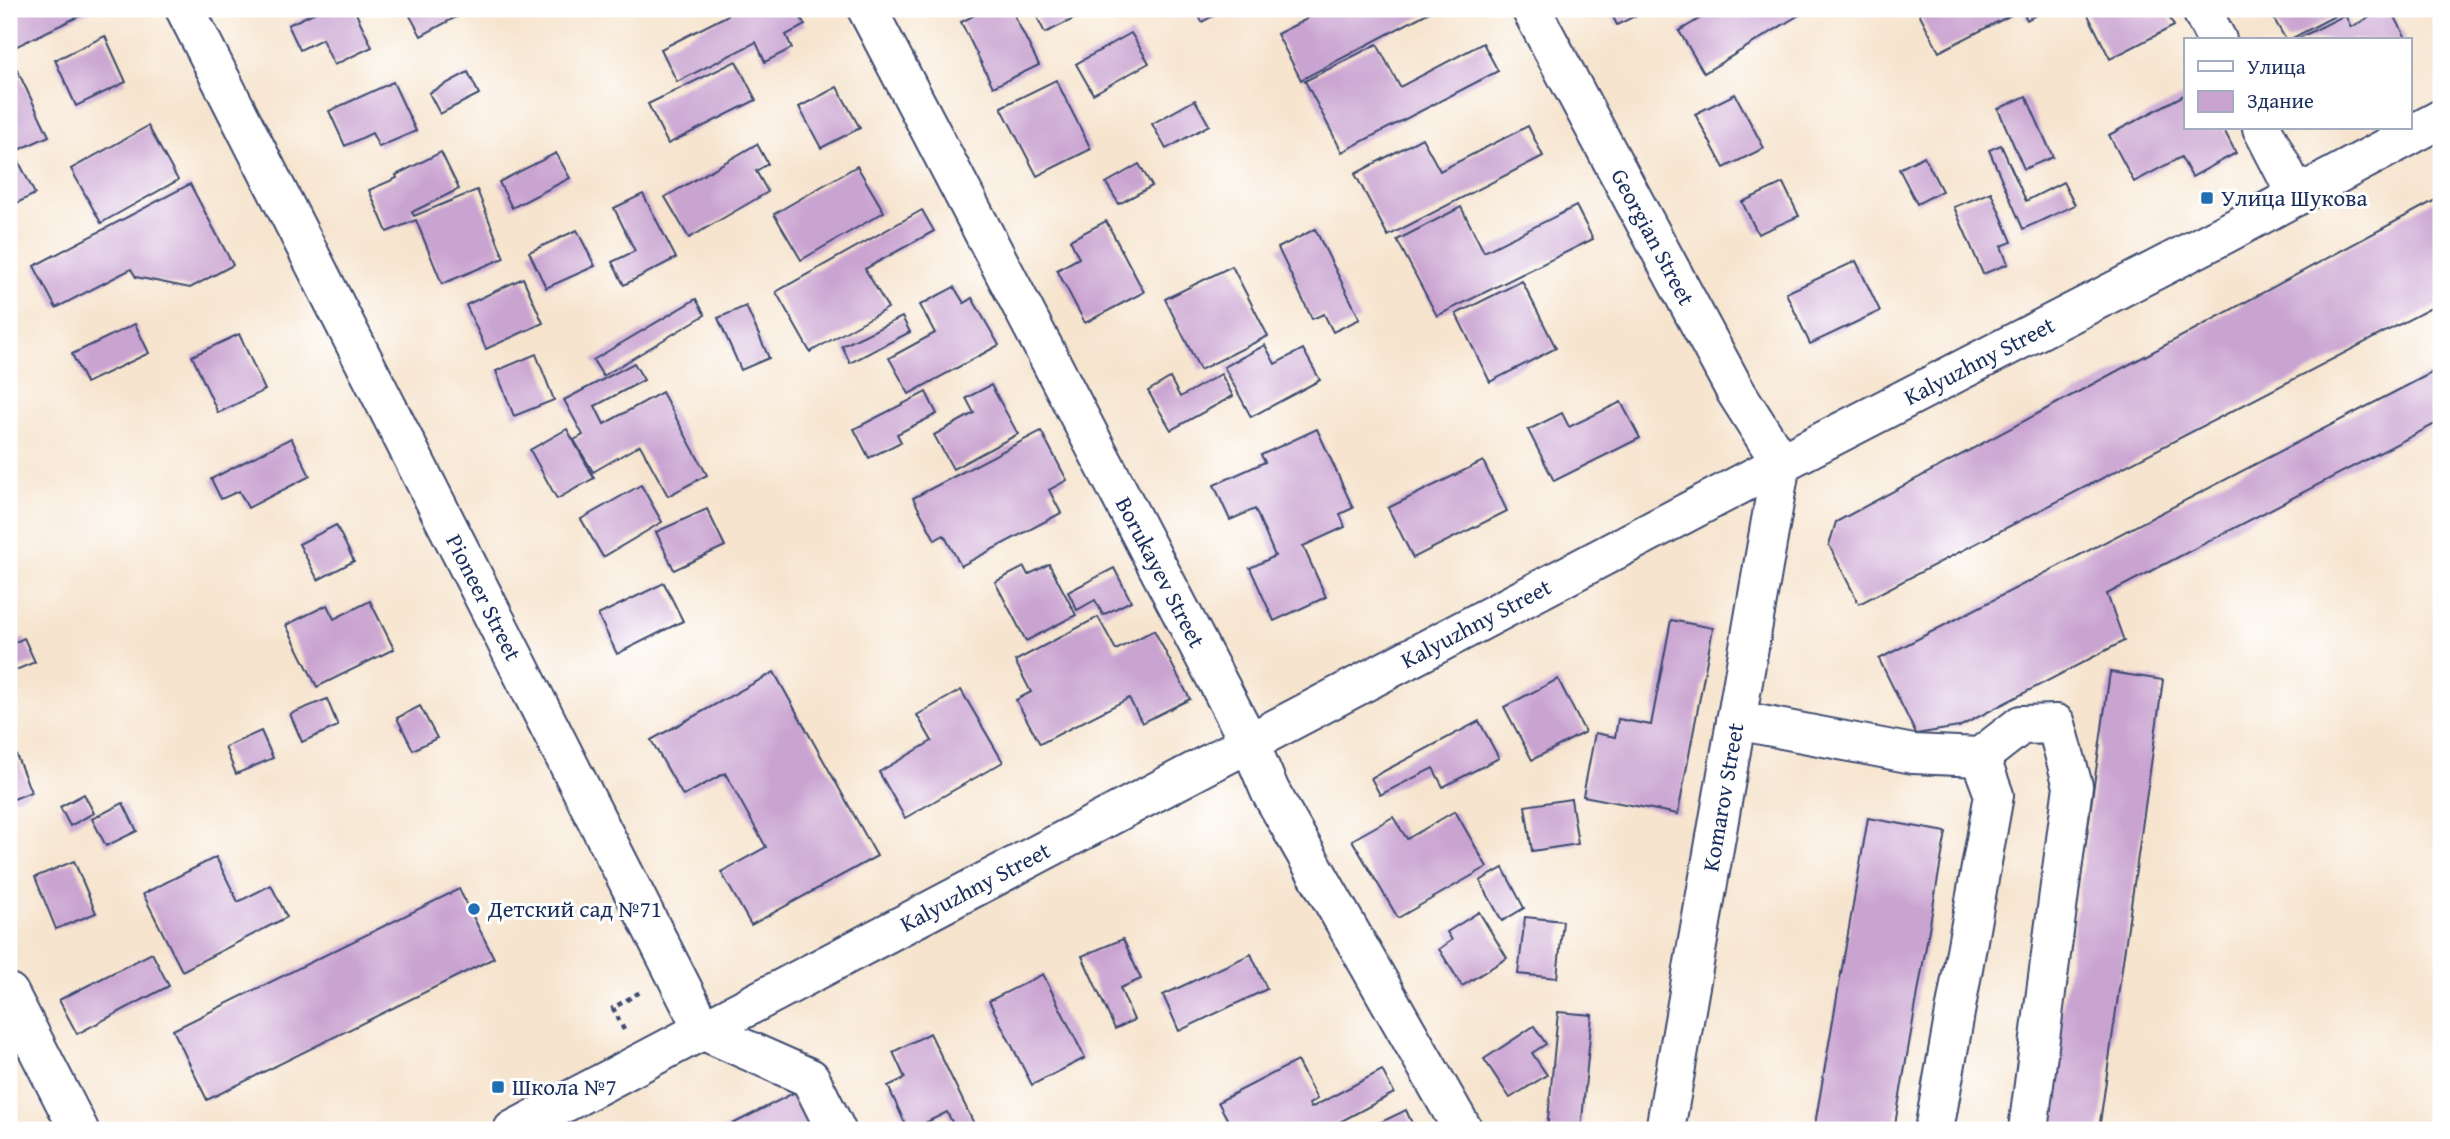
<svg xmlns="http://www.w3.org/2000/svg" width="2450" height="1139" font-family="'Gentium Book Plus',serif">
<rect width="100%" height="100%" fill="#fff"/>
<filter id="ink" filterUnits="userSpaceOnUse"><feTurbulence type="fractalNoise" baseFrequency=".0143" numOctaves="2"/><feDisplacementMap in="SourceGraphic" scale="14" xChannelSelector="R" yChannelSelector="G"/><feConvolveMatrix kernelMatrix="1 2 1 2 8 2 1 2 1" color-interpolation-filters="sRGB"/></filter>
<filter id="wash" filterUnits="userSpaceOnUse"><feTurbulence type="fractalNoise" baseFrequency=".00686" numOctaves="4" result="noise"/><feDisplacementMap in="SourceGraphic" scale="28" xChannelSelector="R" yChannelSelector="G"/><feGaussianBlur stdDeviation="1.57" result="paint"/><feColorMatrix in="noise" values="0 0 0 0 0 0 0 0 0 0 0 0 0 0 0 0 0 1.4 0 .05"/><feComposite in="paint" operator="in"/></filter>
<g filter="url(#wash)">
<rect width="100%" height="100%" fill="#f6e4ce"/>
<g id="blocks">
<!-- building -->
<g fill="#caa4d1">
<path d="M21 9H94L15 47 9 34V15Z"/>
<path d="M322 9H354L372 47 334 65 322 39 300 50 288 25Z"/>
<path d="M419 9H471L421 36 409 14Z"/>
<path d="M740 9H796L805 25 786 35 792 48 765 62 756 42 677 82 661 49Z"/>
<path d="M987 9H1011L1039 65 993 87 961 22Z"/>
<path d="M1033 9H1094L1045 33Z"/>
<path d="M1195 9H1226L1202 22Z"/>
<path d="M1302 9H1435L1301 80 1277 34 1307 19Z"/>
<path d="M1609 9H1649L1617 25Z"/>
<path d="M1716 9H1802L1804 12 1704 73 1679 31Z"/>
<path d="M1917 9H2015L2017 12 1939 52Z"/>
<path d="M2021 9H2047L2027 20Z"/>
<path d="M2085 9H2165L2174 26 2110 59Z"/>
<path d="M2277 9H2348L2289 40H2286L2270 12Z"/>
<path d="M2386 9H2391L2406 38 2402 40H2295L2345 15 2351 27Z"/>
<path d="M1131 33 1149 63 1093 94 1076 64Z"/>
<path d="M105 36 126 82 76 106 55 60Z"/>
<path d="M1483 43 1498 71 1342 152 1305 81 1377 44 1400 87Z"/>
<path d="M9 53 49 136 14 152 35 194 9 207Z"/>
<path d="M736 61 756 100 668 144 648 104Z"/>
<path d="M468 72 479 94 440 114 429 93Z"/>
<path d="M1056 80 1091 149 1037 176 1001 107Z"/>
<path d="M393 82 416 131 379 147 372 133 345 146 329 111Z"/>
<path d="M837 87 860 128 821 148 799 107Z"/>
<path d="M1735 94 1764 148 1724 168 1695 114Z"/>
<path d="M2186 94V128H2223L2236 153 2192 177 2181 157 2134 182 2109 135Z"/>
<path d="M2026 96 2053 157 2024 169 1998 109Z"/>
<path d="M1195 100 1209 125 1166 149 1152 124Z"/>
<path d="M148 126 178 180 101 223 71 169Z"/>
<path d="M1528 126 1543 156 1388 236 1355 174 1422 138 1440 171Z"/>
<path d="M757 144 768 164 756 171 768 192 689 238 665 197Z"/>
<path d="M2001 145 2026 201 2063 182 2075 205 2023 229 1989 150Z"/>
<path d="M441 152 459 189 412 212 414 216 477 190 504 258 442 284 416 220 387 232 369 190 397 178 396 175Z"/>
<path d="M556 153 570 178 512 208 499 182Z"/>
<path d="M1924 156 1942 191 1917 204 1899 169Z"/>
<path d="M1139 164 1152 186 1119 204 1106 183Z"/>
<path d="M857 166 884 212 801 260 774 214Z"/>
<path d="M1783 183 1799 216 1758 234 1742 202Z"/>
<path d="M190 184 233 265 190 288 136 277 131 269 56 308 34 266Z"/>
<path d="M1991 192 2012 242 2001 246 2008 264 1983 274 1954 207Z"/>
<path d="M643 194 676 258 624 285 612 262 635 251 614 208Z"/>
<path d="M2441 197V303L1859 604 1829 545 1836 522Z"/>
<path d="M1576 206 1593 239 1437 316 1397 240 1461 207 1484 252Z"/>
<path d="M922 210 934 231 865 269 888 308 810 352 776 292Z"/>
<path d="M1106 221 1144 292 1085 323 1057 270 1079 258 1070 240Z"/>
<path d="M1315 229 1360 319 1333 332 1324 314 1312 319 1278 248Z"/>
<path d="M577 230 595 266 546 288 529 252Z"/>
<path d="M1856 261 1880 311 1810 344 1786 293Z"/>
<path d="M1232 266 1268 336 1200 370 1165 299Z"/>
<path d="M523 278 543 323 486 349 466 305Z"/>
<path d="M1522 281 1556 348 1490 382 1456 314Z"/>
<path d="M954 287 964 303 972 298 999 345 909 394 889 358 935 333 920 305Z"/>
<path d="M696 299 705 315 603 376 593 360Z"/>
<path d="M746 306 769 358 741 370 718 318Z"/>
<path d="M902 317 910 332 850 363 842 346Z"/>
<path d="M135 324 149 353 86 383 72 354Z"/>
<path d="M239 334 265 390 218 413 192 356Z"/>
<path d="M1265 345 1275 364 1303 349 1320 380 1251 417 1224 367Z"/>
<path d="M536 354 554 400 514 416 496 371Z"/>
<path d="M634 363 644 380 595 406 604 424 662 392 707 475 668 496 640 445 593 472 574 440 583 435 564 400Z"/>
<path d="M2441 368V421L2107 594 2124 641 1959 727 1916 734 1879 659Z"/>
<path d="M1221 374 1233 396 1171 430 1148 391 1170 378 1180 397Z"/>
<path d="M991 385 1018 434 953 469 934 435 974 413 966 398Z"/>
<path d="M926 392 937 414 897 434 901 442 869 458 854 429Z"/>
<path d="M1621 402 1640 438 1554 481 1528 430 1562 413 1569 427Z"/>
<path d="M567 429 594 478 557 499 530 450Z"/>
<path d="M1317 429 1353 508 1340 514 1345 527 1303 546 1326 597 1274 621 1250 568 1275 556 1255 509 1230 520 1214 485 1265 462 1261 455Z"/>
<path d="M1041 431 1067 480 1049 490 1061 513 961 566 944 535 935 540 913 498Z"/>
<path d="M291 438 310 476 248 508 239 491 221 499 211 479Z"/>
<path d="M1483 461 1507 511 1413 558 1388 508Z"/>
<path d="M641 485 662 522 603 557 581 519Z"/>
<path d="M707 509 725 546 674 570 656 532Z"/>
<path d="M336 525 354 561 318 580 299 544Z"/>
<path d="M1049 564 1076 615 1026 641 995 582 1024 567 1028 575Z"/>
<path d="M1114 568 1131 601 1103 615 1095 600 1077 610 1068 592Z"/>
<path d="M664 583 683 621 617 654 598 615Z"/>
<path d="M370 601 394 649 317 687 286 625 327 605 334 619Z"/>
<path d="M1098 617 1116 650 1154 630 1190 699 1142 723 1129 698 1040 744 1016 700 1031 692 1015 661Z"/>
<path d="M1671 620 1713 628 1678 814 1583 796 1595 733 1615 737 1618 719 1651 725Z"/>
<path d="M24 638 35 662 9 673V645Z"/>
<path d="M774 672 877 856 751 925 721 872 766 847 725 773 683 796 651 740Z"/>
<path d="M2110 672 2163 680 2099 1130H2045Z"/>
<path d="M1558 679 1585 732 1532 760 1504 707Z"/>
<path d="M961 690 1003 762 905 818 879 772 932 741 917 715Z"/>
<path d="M327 699 338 726 302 742 290 714Z"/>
<path d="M420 706 437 738 413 750 397 718Z"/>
<path d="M1479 721 1499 758 1443 787 1433 768 1380 795 1371 778Z"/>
<path d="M261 731 273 758 236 774 225 747Z"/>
<path d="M15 752 31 792 9 801V755Z"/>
<path d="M84 794 94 813 70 826 60 807Z"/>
<path d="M1571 799 1578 844 1532 851 1525 806Z"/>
<path d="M123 803 137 831 106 846 92 819Z"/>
<path d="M1455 811 1487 867 1398 918 1352 840 1393 817 1407 839Z"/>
<path d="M1868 818 1946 832 1894 1130H1814Z"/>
<path d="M216 857 238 902 271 885 287 917 182 971 143 894Z"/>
<path d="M74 861 96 913 56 929 35 877Z"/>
<path d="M1503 868 1524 908 1502 921 1480 881Z"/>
<path d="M459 889 494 958 207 1100 173 1030Z"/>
<path d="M1479 912 1507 958 1462 986 1439 949 1452 940 1447 932Z"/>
<path d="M1525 917 1563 921 1557 978 1518 974Z"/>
<path d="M1123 939 1141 979 1120 988 1134 1020 1115 1029 1082 956Z"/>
<path d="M152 953 169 986 77 1034 59 1000Z"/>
<path d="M1251 954 1267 989 1179 1031 1163 995Z"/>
<path d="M1043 974 1085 1058 1032 1085 989 1001Z"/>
<path d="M1558 1012 1592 1015 1581 1130H1547Z"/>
<path d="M1534 1026 1546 1044 1532 1053 1547 1075 1510 1098 1484 1059Z"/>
<path d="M930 1033 977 1130H956L947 1112 925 1123 929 1130H908L888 1086 905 1078 893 1052Z"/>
<path d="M1297 1061 1317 1099 1309 1104 1311 1108 1382 1070 1394 1093 1325 1130 1321 1126 1312 1130H1233L1218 1102Z"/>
<path d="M805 1087 827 1130H721Z"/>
<path d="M1406 1110 1415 1130H1373L1371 1127Z"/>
</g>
</g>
</g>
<g filter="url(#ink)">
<use href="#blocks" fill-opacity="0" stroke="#3c4a6f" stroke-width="2"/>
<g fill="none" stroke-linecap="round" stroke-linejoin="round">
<!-- minor casing -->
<g stroke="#3c4a6f" stroke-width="42">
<g id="minor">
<path id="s1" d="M185 9 704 1031 810 1078 836 1130"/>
<path id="s2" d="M867 9 1250 744 1270 791 1463 1130"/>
<path d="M2201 9 2217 40"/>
<path d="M2262 128 2297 196"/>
<path d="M1736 720 1913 754 1980 757 2021 725 2056 724 2073 786 2028 1130"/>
<path d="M9 993 79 1130"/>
<path id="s3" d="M513 1130 1781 463 1736 392 1531 9"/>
<path d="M1934 1130 1994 795 1980 757"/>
</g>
</g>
<!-- major casing -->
<g stroke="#3c4a6f" stroke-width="42">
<g id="major">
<path id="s4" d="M1665 1130 1781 463 2223 235 2441 119"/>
</g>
</g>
<!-- path -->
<path stroke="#3c4a6f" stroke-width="4.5" stroke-dasharray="5 5" stroke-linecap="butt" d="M624 1030 613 1008 642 991"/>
<!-- minor -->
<use href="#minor" stroke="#fff" stroke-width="38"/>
<!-- major -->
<use href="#major" stroke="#fff" stroke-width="38"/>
</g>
</g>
<!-- markers -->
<g fill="#1f6fb2" stroke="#fff" stroke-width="2.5">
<rect x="2200" y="191" width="14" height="14" rx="3.5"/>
<circle cx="474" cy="909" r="7"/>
<rect x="491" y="1080" width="14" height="14" rx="3.5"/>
</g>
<g text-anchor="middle" stroke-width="6" stroke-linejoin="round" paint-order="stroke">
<!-- poi labels -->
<g font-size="23" fill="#1b2f5e" stroke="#fff" text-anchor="start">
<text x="2221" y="206">Улица Шукова</text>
<text x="488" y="917">Детский сад №71</text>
<text x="512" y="1095">Школа №7</text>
</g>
<!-- street labels -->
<g font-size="23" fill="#1b2f5e" stroke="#fff">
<text transform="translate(1653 237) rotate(62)" y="8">Georgian Street</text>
<text dy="8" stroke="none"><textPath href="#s4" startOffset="900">Kalyuzhny Street</textPath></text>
<text dy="8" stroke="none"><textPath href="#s2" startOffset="635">Borukayev Street</textPath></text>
<text dy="8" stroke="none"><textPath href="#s1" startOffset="660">Pioneer Street</textPath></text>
<text dy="8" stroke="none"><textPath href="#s3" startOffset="1088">Kalyuzhny Street</textPath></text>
<text dy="8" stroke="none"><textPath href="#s4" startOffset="338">Komarov Street</textPath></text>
<text dy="8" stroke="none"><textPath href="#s3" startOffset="522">Kalyuzhny Street</textPath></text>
</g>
</g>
<!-- margin -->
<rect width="2450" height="1139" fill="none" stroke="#fff" stroke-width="35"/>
<!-- legend -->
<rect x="2184" y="38" width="228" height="91" fill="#ffffff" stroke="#a4acbf" stroke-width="2"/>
<rect x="2198" y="61" width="35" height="10" fill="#ffffff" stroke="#a4acbf" stroke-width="2"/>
<text x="2247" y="74" font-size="21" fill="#1b2f5e">Улица</text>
<rect x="2198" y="91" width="35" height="21" fill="#caa4d1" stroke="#a4acbf" stroke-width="2"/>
<text x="2247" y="108" font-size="21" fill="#1b2f5e">Здание</text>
</svg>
